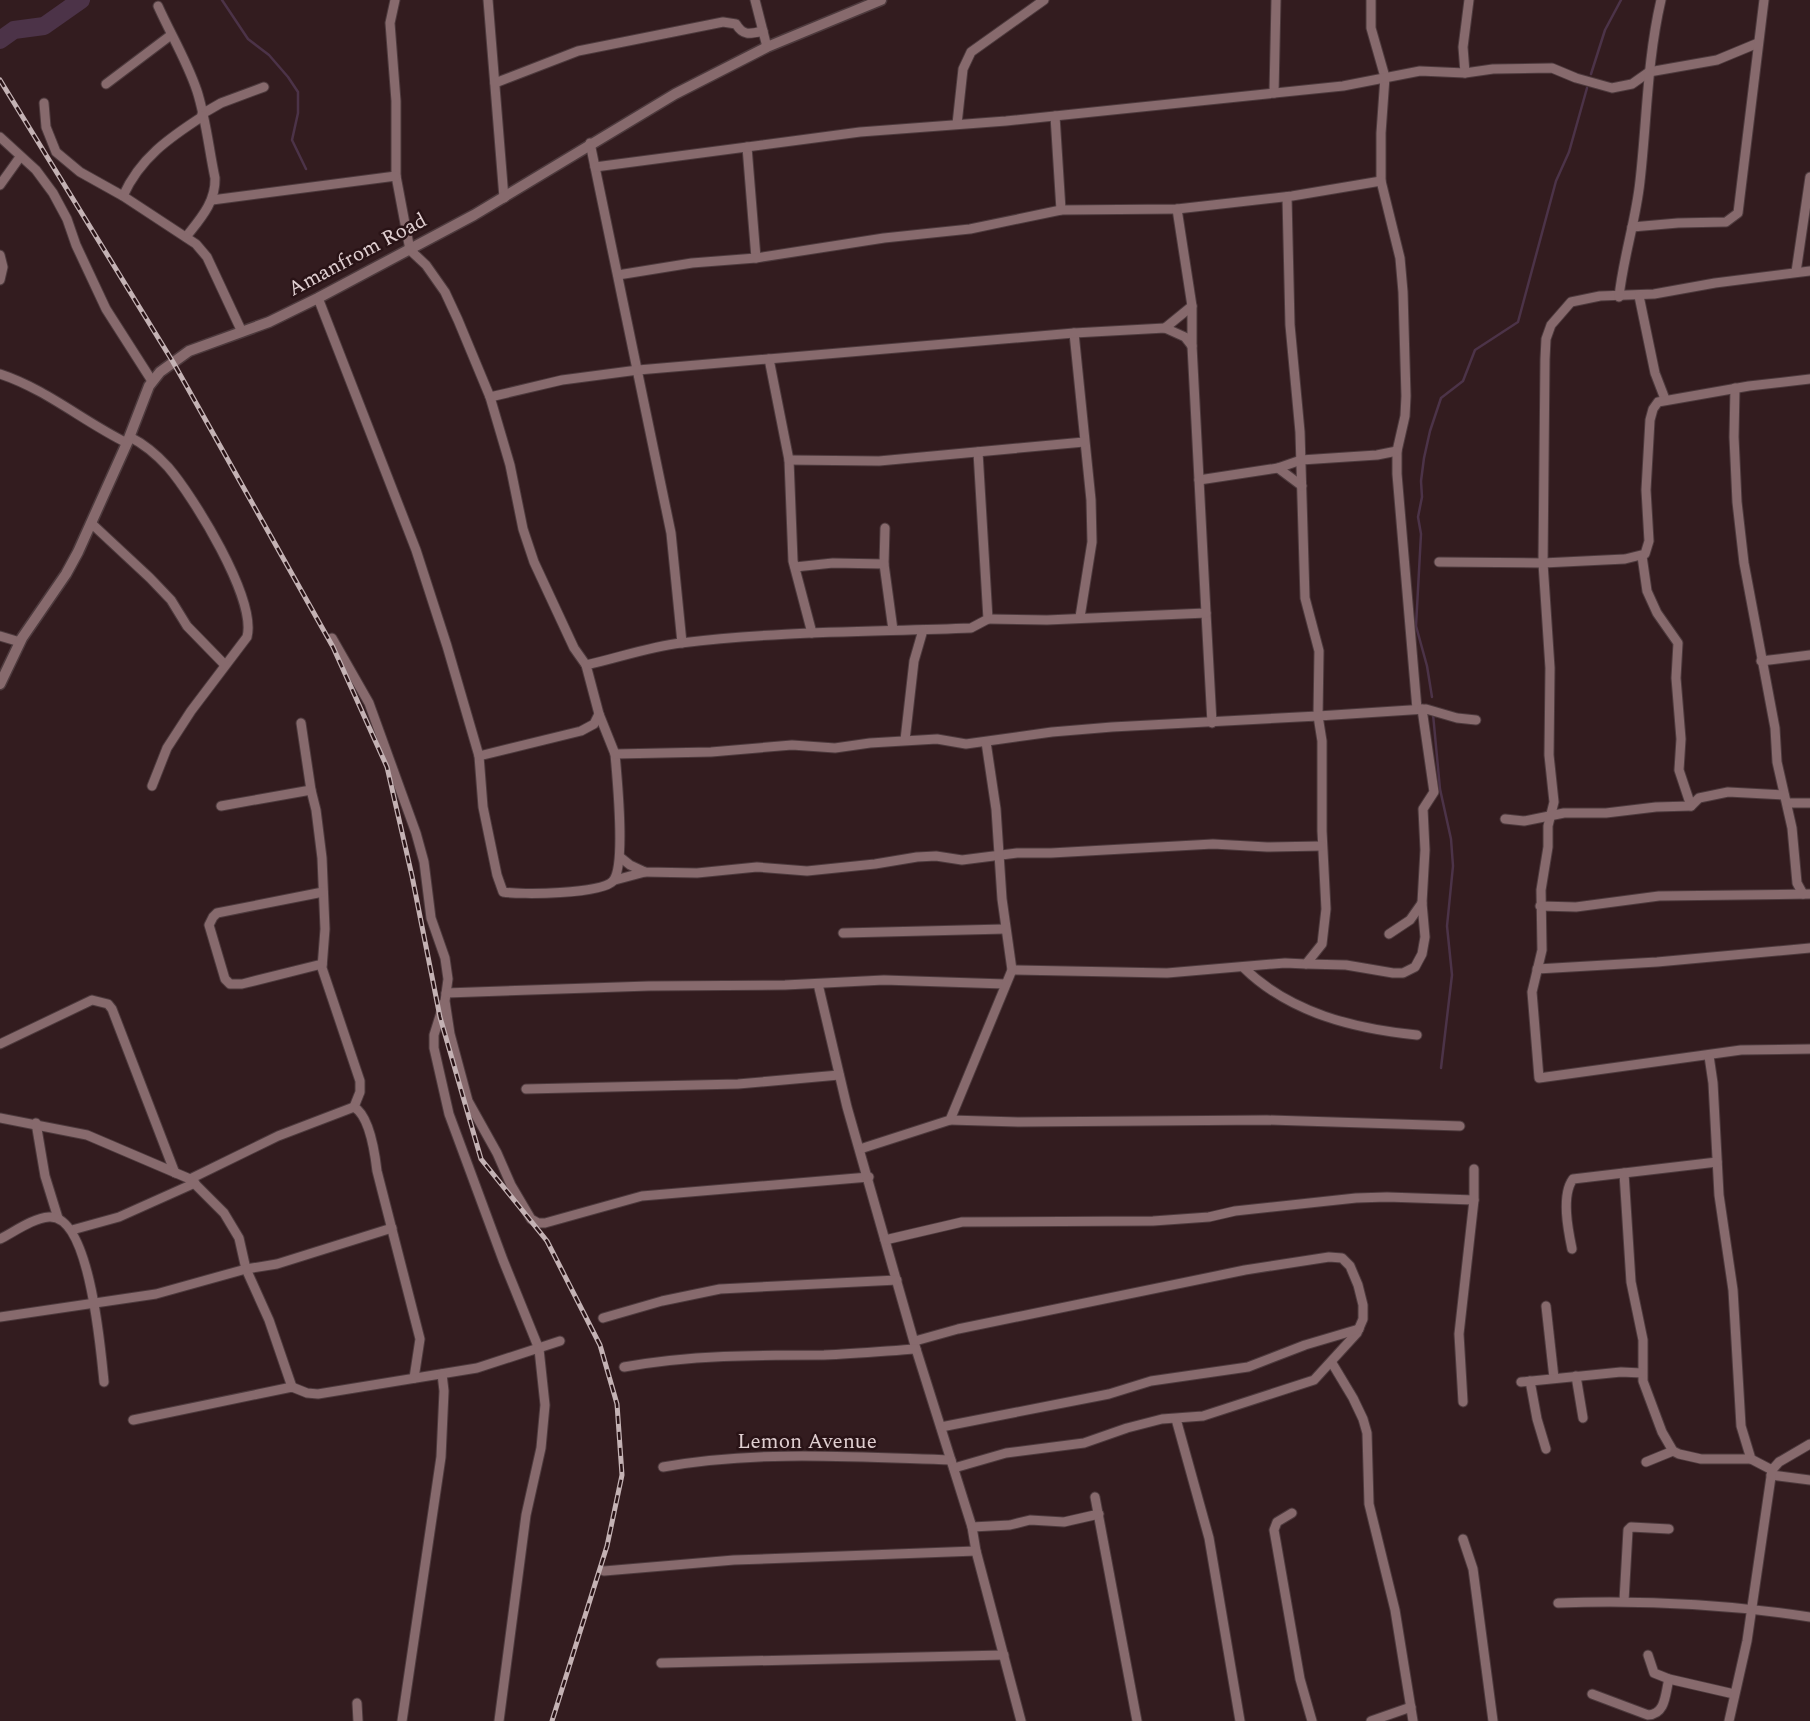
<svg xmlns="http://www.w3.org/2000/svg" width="1810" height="1721" font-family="Spectral,serif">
<rect width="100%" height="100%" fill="#331c1f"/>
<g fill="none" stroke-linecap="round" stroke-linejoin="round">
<!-- stream -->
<g stroke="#4c3348" stroke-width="2.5">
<path d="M222 0 248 39 269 55 288 77 298 92V113L292 140 306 169"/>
<path d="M1591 74 1605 30 1621 0"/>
<path d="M1432 697 1427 666 1416 626 1421 534 1418 517 1422 497 1421 481 1424 458 1430 431 1441 398 1463 381 1475 350 1518 322 1556 181 1569 152 1587 88"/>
<path d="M1433 714 1440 789 1451 839 1453 866 1447 926 1452 975 1441 1068"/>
</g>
<!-- river -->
<path stroke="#4c3348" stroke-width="18" d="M0 40 14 30 44 26 81 0"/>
<!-- minor casing -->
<g stroke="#4d3a3d" stroke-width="11">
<g id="minor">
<path d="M395 0 390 23 396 101V176L410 250 426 265 445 292 458 320 490 397 510 465 523 529 534 562 574 648 586 665"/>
<path d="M488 0 504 198"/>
<path d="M755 0 767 47"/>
<path d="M1371 0V28L1385 77 1381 133V181L1400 258 1403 292 1406 396 1405 416 1397 451V474L1417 709"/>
<path d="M158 6C171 35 187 61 197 91 206 119 209 150 215 178 216 202 200 219 186 237"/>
<path d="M1465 73 1463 47 1469 0"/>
<path d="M495 83 578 51 723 22 736 24C743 36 750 34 763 31"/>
<path d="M106 84 171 35"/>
<path d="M1274 93 1276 0"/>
<path d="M44 103 46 127 56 152 80 172 123 196 196 244 207 257 242 332"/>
<path d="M202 114 221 103 264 87"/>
<path d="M1055 116 1061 210"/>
<path d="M957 124 963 69 971 52 1044 0"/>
<path d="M0 137 36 170 53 193 67 219 76 245 106 309 152 381"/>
<path d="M590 143 671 533 682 643"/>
<path d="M747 147 756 258"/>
<path d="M595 167 860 132 1006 121 1343 86 1420 71 1465 73 1493 69 1552 68 1576 78 1612 88 1632 84 1649 72 1717 60 1758 43"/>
<path d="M0 185 20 157"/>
<path d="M123 196C140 158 169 138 203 116"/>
<path d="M1287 197 1290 325 1300 432 1305 598 1319 651 1318 716 1426 709 1457 718 1476 720"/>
<path d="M212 200 396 176"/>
<path d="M1632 227 1678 223 1726 222 1738 213 1764 0"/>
<path d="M0 255 3 267 0 280"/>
<path d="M1810 271 1715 283 1654 294 1600 296 1571 302 1551 325 1546 339 1545 359 1543 563 1550 668 1549 755 1554 802 1548 826V847L1541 890 1542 950 1532 992 1539 1078 1741 1050 1810 1049"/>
<path d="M1796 272 1810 177"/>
<path d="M618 275 692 263 756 258 884 238 970 229 1061 210 1177 209 1292 196 1381 181"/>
<path d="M1639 296 1655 373 1665 399"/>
<path d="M1619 297C1623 258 1636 220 1640 181 1647 120 1647 60 1661 0"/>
<path d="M318 298 416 550 447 646 479 756 483 807 497 875 503 892C520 895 602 894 613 881 626 866 617 777 615 754"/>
<path d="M1165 328 1192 306"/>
<path d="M1074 333 1091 500 1092 542 1080 617"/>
<path d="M769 359 789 460 793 561 812 633"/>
<path d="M0 374C46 389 84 422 127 443"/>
<path d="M1735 388 1734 437 1737 502 1744 563 1775 728 1777 762 1792 828 1797 883 1803 894"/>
<path d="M490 397 562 380 638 370 1074 333 1165 328 1185 337 1192 346"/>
<path d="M130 437C144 444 157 455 168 467 193 496 257 599 247 637L191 711 167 748 152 786"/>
<path d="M978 452 988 619 971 628C874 632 777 631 681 643 648 647 618 658 586 665L599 714 615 754 711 752 792 745 835 748 870 743 937 739 966 744 1052 732 1112 727 1318 716 1322 741V831L1326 909 1322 944 1306 964 1285 963 1167 973 1012 970"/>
<path d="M789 460 879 461 1084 442"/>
<path d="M1278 468 1302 486"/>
<path d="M1199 480 1278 468 1301 460 1377 455 1397 451"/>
<path d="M91 523 150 578 171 600 187 626 225 665"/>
<path d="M885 528 884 564 893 630"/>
<path d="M1642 556 1647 591 1657 613 1678 643 1676 678 1681 739 1679 770 1691 806"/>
<path d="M1439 562 1543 563 1625 559 1645 554 1649 541 1646 490 1650 420 1653 409 1658 402 1749 386 1810 379"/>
<path d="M795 567 833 563 884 564"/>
<path d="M1206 613 1212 723"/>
<path d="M988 619 1047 620 1206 613 1192 346V306L1177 209"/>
<path d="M0 636 20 642"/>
<path d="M332 638 369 703 416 833 424 862 431 918 445 958 448 979 445 1001 450 1034 468 1101 497 1153 511 1185 531 1219 538 1223H545L642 1196 869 1177"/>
<path d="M1761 661 1810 655"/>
<path d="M301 723 311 790 316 810 322 858 325 929 322 968 360 1081V1092L354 1107C370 1116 375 1154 377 1171L420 1339 414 1378"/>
<path d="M905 740 914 661 923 630"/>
<path d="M479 756 581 731 594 724 599 714"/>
<path d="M1787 803H1810"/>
<path d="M221 806 311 790"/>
<path d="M1505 819 1524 821 1564 813H1606L1656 807 1691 806 1699 798 1728 792 1784 795"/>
<path d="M620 857 630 865 645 872 697 873 757 867 807 871 875 864 917 857 936 856 962 860 1017 853H1051L1213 844 1267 847 1322 846"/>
<path d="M615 880 645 872"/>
<path d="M1540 906 1576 907 1659 896 1810 894"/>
<path d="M843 933 1005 929"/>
<path d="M1389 934 1410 920 1422 903"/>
<path d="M322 964 242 984H230L225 979 209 925 213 917 217 913 323 892"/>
<path d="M1306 964 1346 965 1393 973H1403L1415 967 1422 954 1425 937 1422 903 1425 850 1423 809 1434 792 1422 709"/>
<path d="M1244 968C1290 1013 1355 1029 1417 1035"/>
<path d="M1537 969 1657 962 1810 948"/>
<path d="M818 984 847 1107 916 1349 972 1527 976 1551 1021 1721"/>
<path d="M446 993 649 986 785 985 884 980 1005 984"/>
<path d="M444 1003 434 1035V1048L449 1114 503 1260 539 1349 545 1405 541 1448 526 1515 499 1721"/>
<path d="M0 1044 92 1000 108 1004 112 1009 175 1173"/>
<path d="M1709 1056 1713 1083 1719 1195 1733 1290 1741 1426 1751 1459 1772 1470"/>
<path d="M526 1089 738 1084 839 1075"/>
<path d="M0 1118 87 1135 190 1179 278 1136 354 1107"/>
<path d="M950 1120 1020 1122 1267 1120 1460 1126"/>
<path d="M36 1123 45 1176 58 1218"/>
<path d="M860 1149 950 1120 1012 970 1002 899 996 809 986 742"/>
<path d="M1624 1173 1631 1282 1643 1340V1381L1662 1432 1673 1451 1679 1454 1701 1459H1751"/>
<path d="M190 1179 224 1213 239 1238 246 1269 269 1320 292 1387"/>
<path d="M72 1230 119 1217 195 1183"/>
<path d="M0 1239C14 1232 33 1218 49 1217 90 1214 101 1353 104 1382"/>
<path d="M885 1240 962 1222 1153 1221 1209 1217 1235 1211 1356 1198 1387 1197 1474 1200"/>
<path d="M1572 1249C1568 1230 1561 1195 1573 1179L1717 1162"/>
<path d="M1546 1306 1554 1378"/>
<path d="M0 1317 156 1294 246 1269 277 1264 392 1228"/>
<path d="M603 1318 662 1301 720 1289 897 1280"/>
<path d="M915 1341 958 1329 1245 1270 1329 1257 1342 1258 1350 1266 1358 1285 1363 1305V1319L1357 1333 1314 1380 1203 1416 1162 1419 1127 1428 1084 1443 1006 1453 954 1468"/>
<path d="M1332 1363 1353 1398 1363 1419 1367 1433 1369 1504 1395 1610 1413 1721"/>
<path d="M624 1367C690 1355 757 1355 824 1355 855 1354 886 1351 916 1349"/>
<path d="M1576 1376 1583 1418"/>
<path d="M1530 1381 1537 1419 1546 1449"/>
<path d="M1521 1382 1621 1372 1642 1373"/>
<path d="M1463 1402 1459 1334 1474 1200V1169"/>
<path d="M1176 1419 1209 1538 1240 1721"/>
<path d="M133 1420 292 1387 307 1393 318 1394 477 1368 560 1341"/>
<path d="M941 1427 1109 1394 1151 1381 1248 1367 1305 1345 1359 1329"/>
<path d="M1646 1462 1673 1451"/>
<path d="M663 1467C758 1450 855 1457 951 1460"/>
<path d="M1771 1475 1810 1480"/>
<path d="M1095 1497 1137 1721"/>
<path d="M1292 1513 1277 1522 1274 1530 1300 1679 1312 1721"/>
<path d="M972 1527 1010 1525 1030 1520 1064 1522 1099 1514"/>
<path d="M1463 1539 1473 1569 1493 1721"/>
<path d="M604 1571 734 1560 976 1551"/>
<path d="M1624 1601 1628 1530 1631 1527 1669 1529"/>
<path d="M1558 1603C1643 1600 1726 1604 1810 1617"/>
<path d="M1648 1655 1654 1673 1669 1679 1734 1694"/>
<path d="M661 1663 1004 1655"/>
<path d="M1592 1694 1648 1715C1666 1714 1665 1694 1669 1679"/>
<path d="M357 1703 358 1721"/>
<path d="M402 1721 441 1457 444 1391 442 1374"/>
<path d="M1371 1721 1411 1707"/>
<path d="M1729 1721 1747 1641 1772 1470 1779 1462 1810 1444"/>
</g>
</g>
<!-- tertiary casing -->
<g stroke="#4d3a3d" stroke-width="13">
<path id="tertiary" d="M0 684 22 638 66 574 78 552 127 443 149 386 160 372 189 351 269 322 318 298 474 215 675 94 767 47 881 0"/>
</g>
<!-- minor -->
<use href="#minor" stroke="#876a6d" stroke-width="9"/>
<!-- tertiary -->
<use href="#tertiary" stroke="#876a6d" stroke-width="10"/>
<!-- rail casing -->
<g stroke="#c4b2b4" stroke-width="5">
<path id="rail" d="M0 80 173 362 333 647 387 767 412 876 440 1017 481 1159 547 1241 600 1345 617 1404 622 1475 607 1546 552 1721"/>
</g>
<!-- rail -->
<use href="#rail" stroke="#291316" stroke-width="2.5" stroke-dasharray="8" stroke-linecap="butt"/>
</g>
<g text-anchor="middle" stroke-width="5" stroke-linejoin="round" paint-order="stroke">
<!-- street labels -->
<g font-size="21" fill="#e0cfd1" stroke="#291316">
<text transform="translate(357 254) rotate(-28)" y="7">Amanfrom Road</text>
<text x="807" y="1448">Lemon Avenue</text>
</g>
</g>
</svg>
